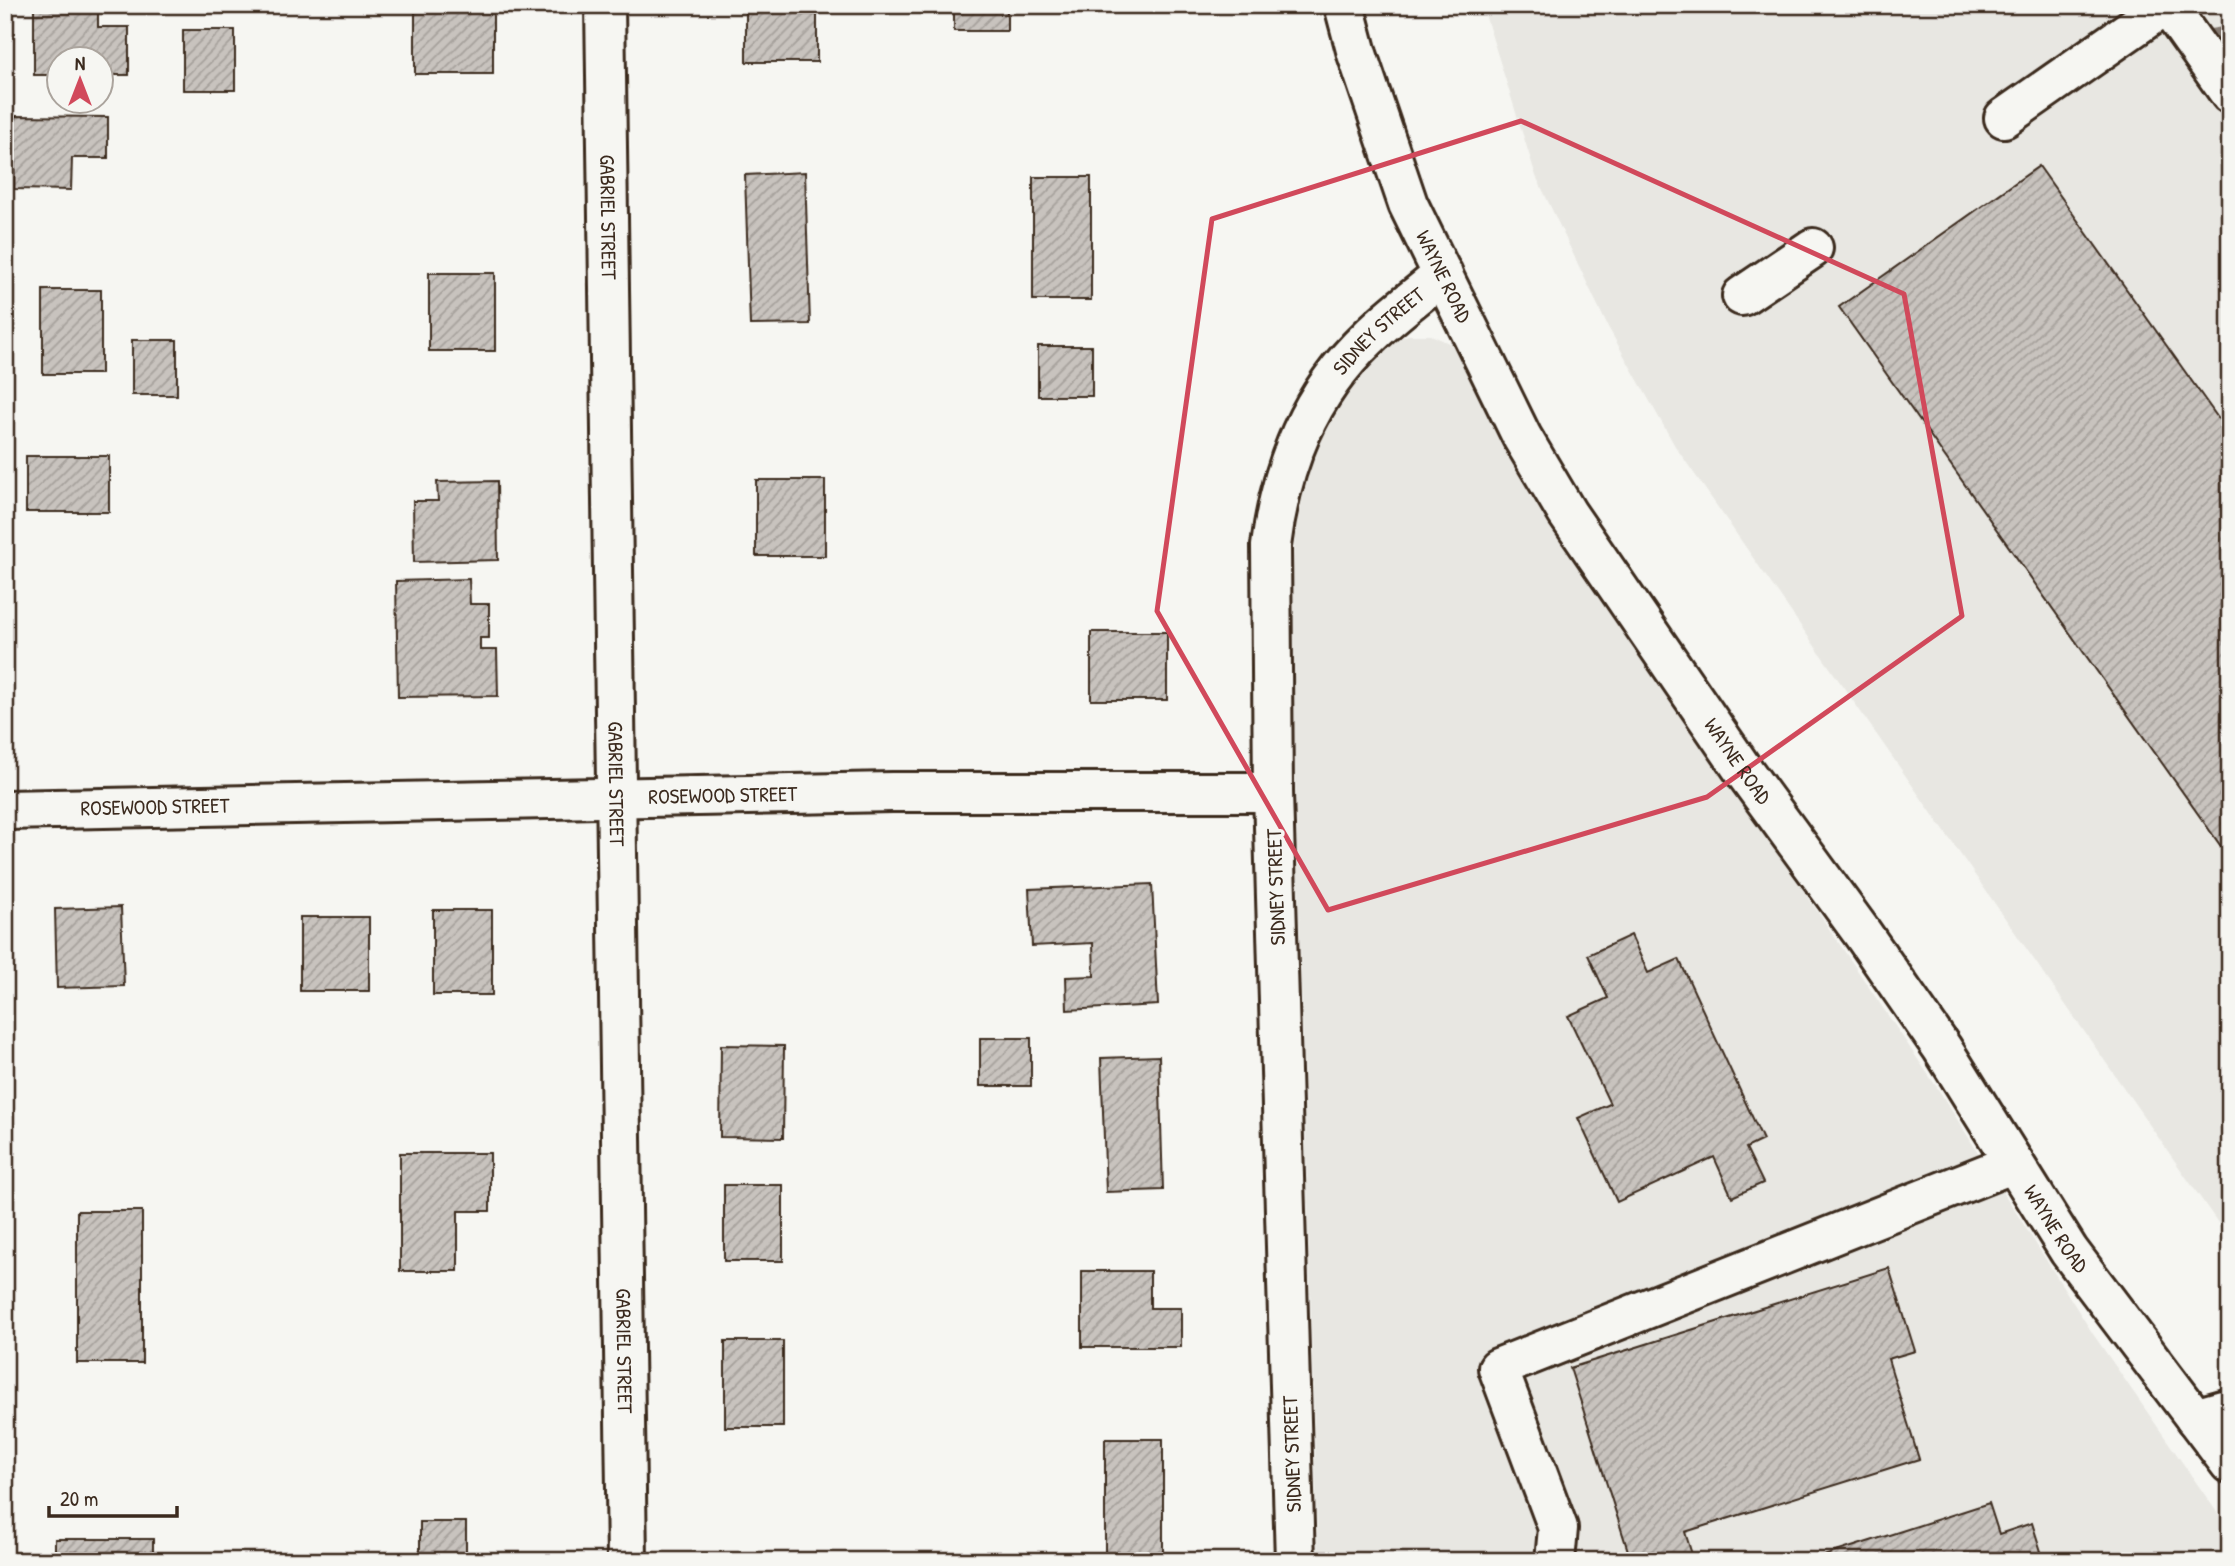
<svg xmlns="http://www.w3.org/2000/svg" width="2235" height="1566" font-family="'Patrick Hand',sans-serif">
<defs>
<pattern id="building-hatch" width="6" height="6" patternUnits="userSpaceOnUse" patternTransform="scale(1.75)"><rect width="6" height="6" fill="#c8c3be"/><path d="M-1 1l2-2M0 6l6-6M5 7l2-2" fill="none" stroke="#a49f9a"/></pattern>
</defs>
<rect width="100%" height="100%" fill="#f6f6f2"/>
<filter id="ink" filterUnits="userSpaceOnUse"><feTurbulence type="fractalNoise" baseFrequency=".0143" numOctaves="2"/><feDisplacementMap in="SourceGraphic" scale="14" xChannelSelector="R" yChannelSelector="G"/><feConvolveMatrix kernelMatrix="1 2 1 2 8 2 1 2 1" color-interpolation-filters="sRGB"/></filter>
<g filter="url(#ink)">
<!-- built -->
<g fill="#e8e7e2">
<path d="M1482 5H2230V1240L1675 446 1608 327 1536 176Z"/>
<path d="M1408 335H1431L1451 344 1468 365 1566 541 1938 1089 2093 1334 2230 1531V1561H1318L1292 672V582L1297 506 1305 457 1358 368 1388 344Z"/>
</g>
<g fill="none" stroke-linecap="round" stroke-linejoin="round">
<!-- stream -->
<path stroke="#857a71" stroke-width="12" d="M2198 37 2230 32"/>
</g>
<!-- building -->
<g fill="url(#building-hatch)" stroke="#3b2a1e" stroke-width="2">
<path d="M34 5H98V27H129V75H102V60H60V75H34Z"/>
<rect x="415" y="5" width="78" height="69"/>
<rect x="746" y="5" width="71" height="57"/>
<rect x="954" y="5" width="53" height="26"/>
<rect x="183" y="30" width="52" height="60"/>
<path d="M15 116 108 117V158H72L71 190 14 189Z"/>
<path d="M2039 166 2230 435V859L1839 307Z"/>
<path d="M805 172 810 324 750 325 745 175Z"/>
<rect x="1033" y="177" width="58" height="123"/>
<rect x="429" y="273" width="66" height="78"/>
<rect x="43" y="290" width="58" height="84"/>
<rect x="132" y="340" width="45" height="55"/>
<rect x="1038" y="346" width="54" height="50"/>
<rect x="26" y="456" width="83" height="56"/>
<rect x="756" y="480" width="69" height="76"/>
<path d="M497 481 498 560 414 562 413 501H438L437 482Z"/>
<path d="M469 579 470 604H489V638H480V650H497L498 696 398 697 396 581Z"/>
<rect x="1091" y="632" width="76" height="68"/>
<path d="M1152 884 1158 1005 1067 1010 1066 977 1094 976 1093 943 1032 946 1029 889Z"/>
<path d="M121 907 124 986 57 988 55 909Z"/>
<rect x="433" y="910" width="59" height="85"/>
<rect x="300" y="917" width="69" height="74"/>
<path d="M1631 935 1648 973 1679 959 1763 1140 1746 1148 1763 1183 1732 1197 1714 1157 1617 1202 1578 1118 1610 1104 1568 1016 1608 998 1588 955Z"/>
<rect x="980" y="1038" width="51" height="48"/>
<path d="M721 1045 784 1046 783 1138 720 1137Z"/>
<path d="M1159 1056 1163 1190 1106 1192 1101 1058Z"/>
<path d="M400 1153H490V1211H458V1271H400Z"/>
<rect x="724" y="1185" width="59" height="76"/>
<rect x="77" y="1211" width="65" height="152"/>
<path d="M1889 1268 1915 1351 1888 1359 1919 1459 1685 1532 1694 1561H1658L1655 1554H1629L1570 1368Z"/>
<path d="M1082 1271H1150V1308H1181V1347H1082Z"/>
<rect x="725" y="1341" width="58" height="86"/>
<rect x="1105" y="1439" width="58" height="122"/>
<path d="M1989 1503 1999 1534 2032 1523 2044 1561H1808Z"/>
<rect x="420" y="1522" width="46" height="39"/>
<rect x="55" y="1539" width="98" height="22"/>
</g>
<g fill="none" stroke-linecap="round" stroke-linejoin="round">
<!-- minor casing -->
<g stroke="#3b2a1e" stroke-width="44">
<g id="minor">
<path id="s1" d="M605 5 627 1561"/>
<path d="M2167 5 2230 94"/>
<path d="M2004 118 2166 5"/>
<path d="M1742 296 1813 248"/>
<path id="s2" d="M5 810 892 792H1273"/>
<path d="M2195 1418 2230 1408"/>
<path id="s3" d="M1295 1561 1273 792 1271 546C1281 465 1309 394 1369 337 1392 314 1419 295 1443 274"/>
<path d="M1555 1561 1558 1528 1498 1368 2014 1163"/>
</g>
</g>
<!-- major casing -->
<g stroke="#3b2a1e" stroke-width="44">
<g id="major">
<path id="s4" d="M1344 5 1357 54 1408 204 1522 437 1567 513 1741 767 1860 930 1942 1048 2069 1251 2230 1464"/>
</g>
</g>
<!-- minor -->
<use href="#minor" stroke="#f6f6f2" stroke-width="38"/>
<!-- major -->
<use href="#major" stroke="#f6f6f2" stroke-width="38"/>
</g>
</g>
<!-- marked area -->
<path fill="none" stroke="#d1495b" stroke-width="5" stroke-linejoin="round" d="M1521 121 1904 294 1962 616 1707 797 1328 910 1157 611 1212 219Z"/>
<g text-anchor="middle" stroke-width="7" stroke-linejoin="round" paint-order="stroke">
<!-- street labels -->
<g font-size="21" fill="#3b2a1e" stroke="#f6f6f2">
<text dy="7" stroke="none"><textPath href="#s1" startOffset="212">GABRIEL STREET</textPath></text>
<text dy="7" stroke="none"><textPath href="#s4" startOffset="290">WAYNE ROAD</textPath></text>
<text dy="7" stroke="none"><textPath href="#s3" startOffset="1262">SIDNEY STREET</textPath></text>
<text dy="7" stroke="none"><textPath href="#s4" startOffset="858">WAYNE ROAD</textPath></text>
<text dy="7" stroke="none"><textPath href="#s1" startOffset="779">GABRIEL STREET</textPath></text>
<text dy="7" stroke="none"><textPath href="#s2" startOffset="718">ROSEWOOD STREET</textPath></text>
<text dy="7" stroke="none"><textPath href="#s2" startOffset="150">ROSEWOOD STREET</textPath></text>
<text transform="translate(1276 887) rotate(-92)" y="7">SIDNEY STREET</text>
<text dy="7" stroke="none"><textPath href="#s4" startOffset="1424">WAYNE ROAD</textPath></text>
<text dy="7" stroke="none"><textPath href="#s1" startOffset="1346">GABRIEL STREET</textPath></text>
<text transform="translate(1292 1454) rotate(-92)" y="7">SIDNEY STREET</text>
</g>
</g>
<!-- margin -->
<rect width="2235" height="1566" fill="none" stroke="#f6f6f2" stroke-width="28"/>
<rect x="14" y="14" width="2207" height="1538" fill="none" stroke="#3b2a1e" stroke-width="2.5" filter="url(#ink)"/>
<!-- north arrow -->
<g transform="translate(80 80)"><circle r="33" fill="#f6f6f2" stroke="#aba49d" stroke-width="2"/>
<path d="M0-5L12 26L0 18L-12 26Z" fill="#d1495b"/>
<text y="-10" font-size="19" font-weight="bold" text-anchor="middle" fill="#3b2a1e">N</text>
</g>
<!-- scale -->
<path d="M49 1506v10h128v-10" fill="none" stroke="#3b2a1e" stroke-width="3.5"/>
<text x="60" y="1506" font-size="21" fill="#3b2a1e" stroke="#f6f6f2" stroke-width="5" paint-order="stroke">20 m</text>
</svg>
